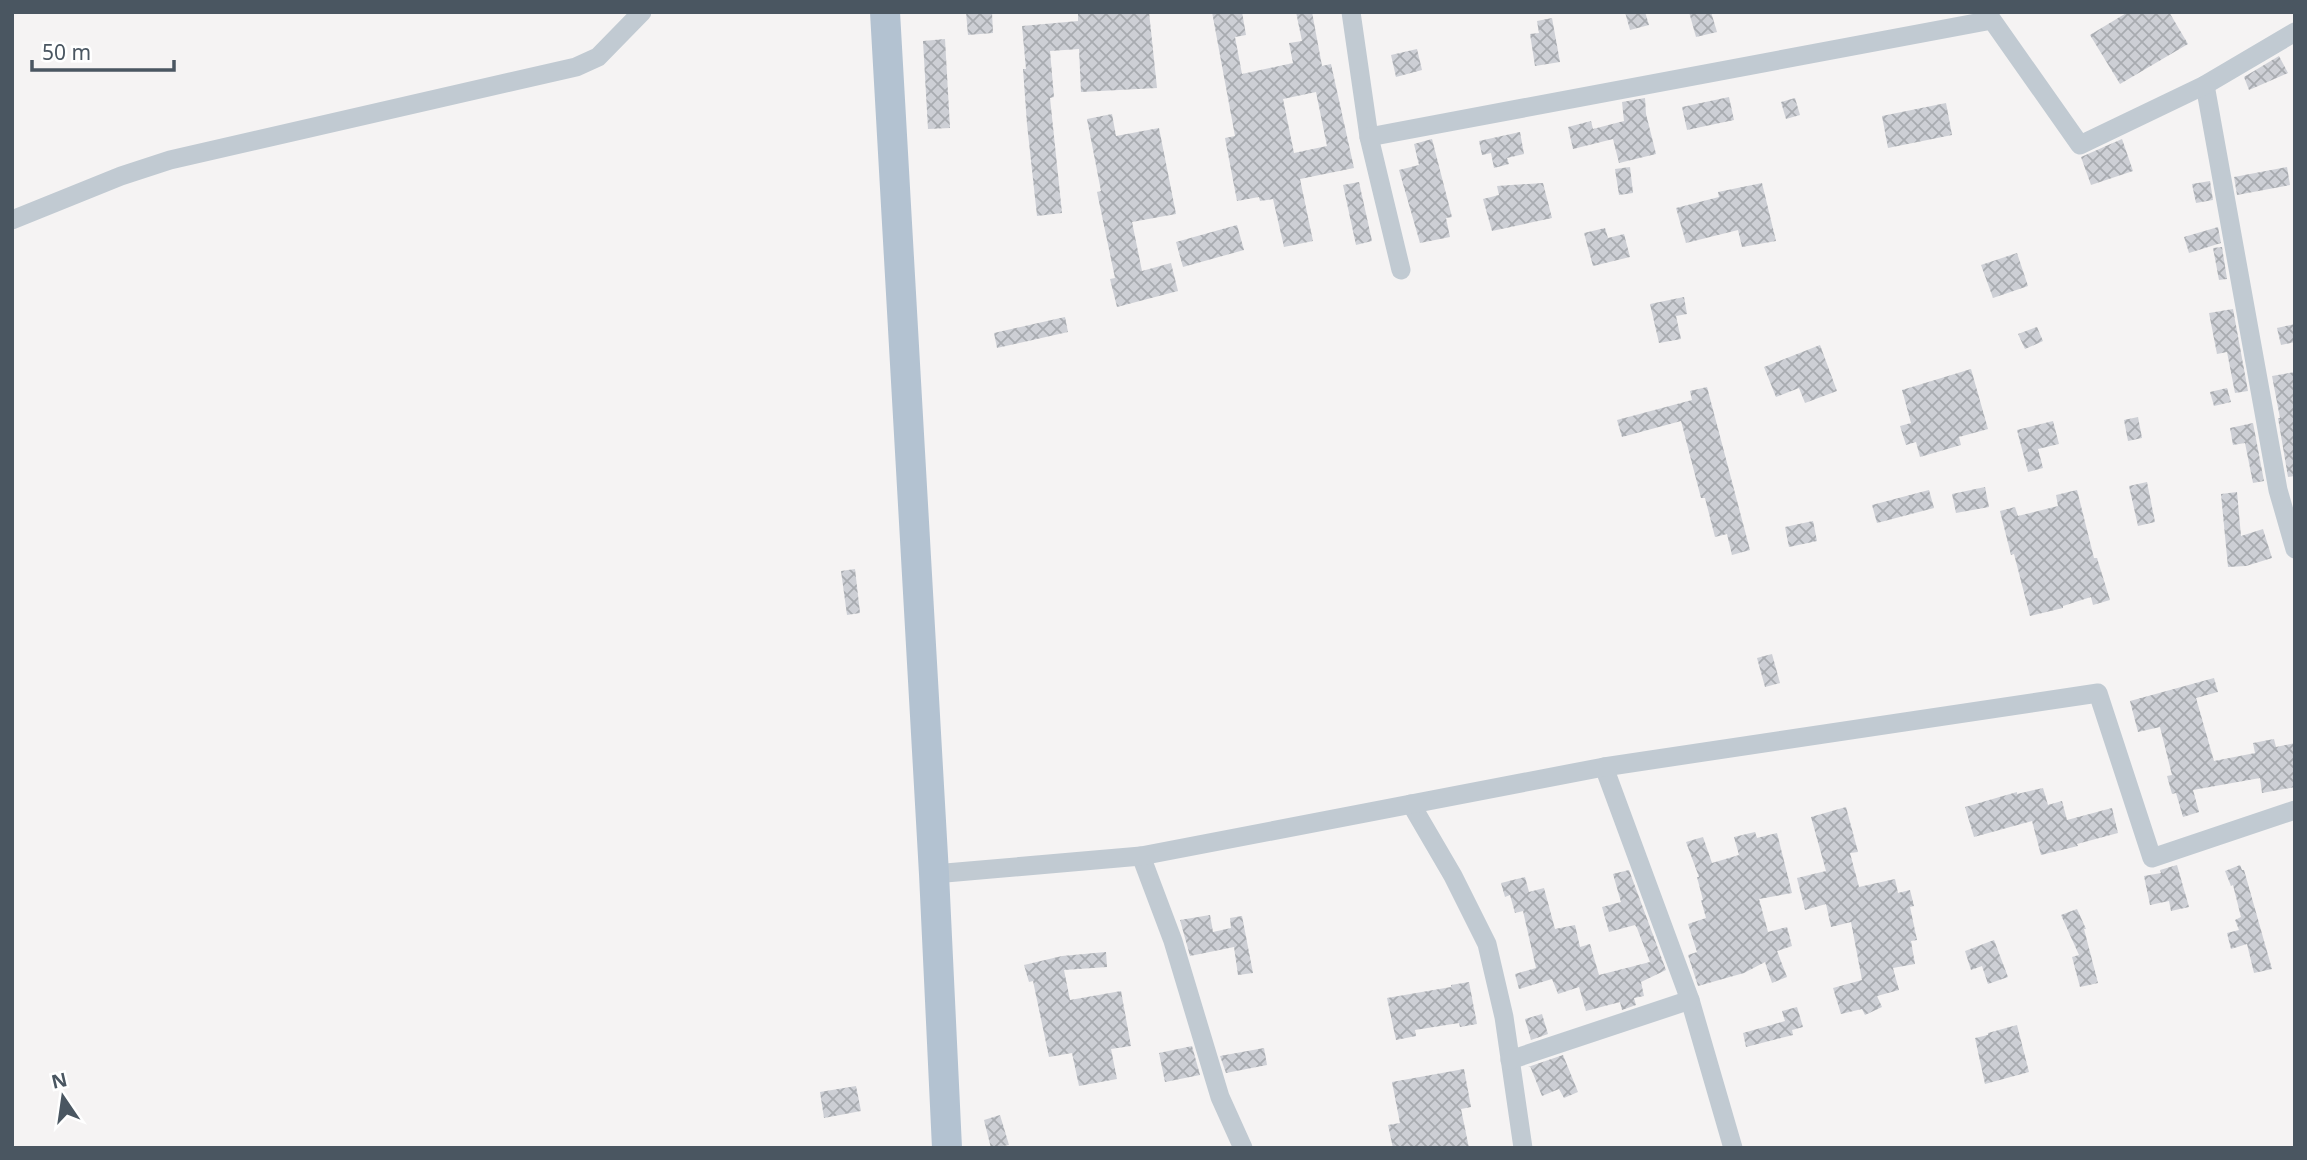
<svg xmlns="http://www.w3.org/2000/svg" width="2307" height="1160" font-family="'Noto Sans',sans-serif">
<defs>
<pattern id="building-cross-hatch" width="8" height="8" patternUnits="userSpaceOnUse" patternTransform="scale(1.75)"><rect width="8" height="8" fill="#cdcfd5"/><path d="M0 0l8 8M0 8l8-8" fill="none" stroke="#a8abb0"/></pattern>
</defs>
<rect width="100%" height="100%" fill="#f5f3f3"/>
<!-- building -->
<g fill="url(#building-cross-hatch)" fill-rule="evenodd">
<path d="M966 12H992L993 33 968 35Z"/>
<path d="M1078 12H1149L1157 88 1081 92 1079 49 1050 51 1054 97 1050 98 1062 213 1037 216 1027 124 1023 69H1026L1022 26 1078 21Z"/>
<path d="M1212 12H1242L1246 35 1235 37 1242 74 1293 63 1289 43 1302 41 1296 12H1312L1322 66 1331 64 1354 168 1300 179 1313 241 1284 247 1273 199 1260 201 1259 197 1237 201 1225 138 1235 136ZM1316 92 1327 146 1294 153 1283 99Z"/>
<path d="M1625 12H1645L1649 25 1630 30Z"/>
<path d="M1689 12H1711L1717 32 1696 37Z"/>
<path d="M2128 12H2169L2188 44 2120 84 2090 35Z"/>
<path d="M1552 18 1560 62 1535 66 1530 34 1539 33 1537 21Z"/>
<path d="M945 39 950 128 928 129 923 41Z"/>
<path d="M1417 49 1422 70 1396 77 1391 55Z"/>
<path d="M2279 56 2288 73 2249 90 2244 77Z"/>
<path d="M1729 97 1734 120 1687 130 1682 107Z"/>
<path d="M1645 98 1646 114 1656 154 1619 163 1613 139 1573 149 1568 127 1591 121 1593 129 1624 121 1622 102Z"/>
<path d="M1795 98 1800 115 1786 119 1781 102Z"/>
<path d="M1946 103 1952 135 1888 148 1882 116Z"/>
<path d="M1112 114 1116 136 1159 128 1176 214 1132 222 1142 271 1171 263 1178 291 1117 307 1110 279 1115 278 1097 192 1101 191 1087 119Z"/>
<path d="M1520 132 1524 154 1507 158 1509 164 1494 168 1491 153 1482 155 1479 141Z"/>
<path d="M1432 139 1452 217 1446 218 1450 237 1420 243 1399 170 1419 165 1414 144Z"/>
<path d="M2122 139 2133 171 2091 185 2081 157Z"/>
<path d="M1630 167 1633 193 1619 195 1615 169Z"/>
<path d="M2287 167 2290 185 2237 195 2234 177Z"/>
<path d="M2210 181 2213 200 2196 203 2192 184Z"/>
<path d="M1359 182 1372 241 1356 245 1343 185Z"/>
<path d="M1543 183 1552 218 1492 231 1483 199 1499 195 1497 186Z"/>
<path d="M1762 183 1776 241 1742 247 1738 230 1686 243 1676 208 1719 197 1718 192Z"/>
<path d="M1237 225 1244 250 1183 267 1176 242Z"/>
<path d="M2218 227 2221 243 2189 253 2184 237Z"/>
<path d="M1605 228 1608 238 1624 234 1630 257 1593 266 1584 233Z"/>
<path d="M2222 247 2227 279 2219 280 2213 248Z"/>
<path d="M2017 253 2028 286 1993 298 1981 265Z"/>
<path d="M1684 297 1687 314 1676 316 1681 339 1659 343 1650 304Z"/>
<path d="M2233 309 2248 391 2235 393 2227 352 2217 354 2209 313Z"/>
<path d="M1065 317 1068 332 997 348 994 333Z"/>
<path d="M2295 324V342L2281 345 2277 328Z"/>
<path d="M2037 327 2043 341 2025 349 2018 334Z"/>
<path d="M1820 345 1837 391 1805 403 1799 388 1776 397 1764 367Z"/>
<path d="M1971 369 1988 429 1959 437 1961 445 1920 457 1916 442 1906 445 1900 426 1911 423 1902 390Z"/>
<path d="M2295 372V476L2288 477 2278 418H2280L2272 376Z"/>
<path d="M1707 387 1750 550 1732 555 1727 534 1715 537 1705 498H1701L1681 421 1622 437 1617 420 1692 400 1690 391Z"/>
<path d="M2227 388 2231 402 2214 406 2210 392Z"/>
<path d="M2138 417 2142 438 2128 441 2124 420Z"/>
<path d="M2053 421 2059 444 2038 449 2043 468 2028 472 2017 430Z"/>
<path d="M2253 423 2264 481 2253 483 2245 443 2233 445 2230 428Z"/>
<path d="M2147 482 2155 522 2138 526 2129 486Z"/>
<path d="M1985 487 1989 507 1956 513 1952 494Z"/>
<path d="M1929 490 1934 508 1877 523 1872 505Z"/>
<path d="M2077 490 2094 558H2097L2110 600 2093 605 2091 597 2063 606V608L2030 616 2014 554 2011 555 2000 511 2015 507 2018 516 2058 506 2056 495Z"/>
<path d="M2237 492 2241 536 2263 529 2272 558 2246 566 2228 567 2221 494Z"/>
<path d="M1813 521 1817 541 1789 547 1785 527Z"/>
<path d="M855 569 860 613 847 615 841 571Z"/>
<path d="M1772 654 1780 683 1765 687 1757 658Z"/>
<path d="M2214 678 2218 692 2196 698 2214 761 2255 753 2253 743 2274 739 2276 747 2295 743V787L2262 793 2260 778 2193 790 2199 812 2183 817 2176 793 2172 794 2167 776 2172 775 2160 727 2138 732 2130 701Z"/>
<path d="M2043 788 2048 805 2062 801 2067 820 2112 808 2118 833 2077 844 2078 846 2041 855 2032 821 1974 837 1965 807 2017 792V794Z"/>
<path d="M1846 807 1858 852 1850 853 1859 887 1895 879 1898 893 1910 890 1914 906 1910 907 1917 940 1911 941 1915 964 1893 968 1899 990 1877 996 1882 1007 1865 1015 1862 1009 1841 1014 1833 988 1862 980 1851 922 1831 927 1826 904 1805 910 1797 878 1826 871 1811 817Z"/>
<path d="M1755 832 1757 838 1777 833 1792 893 1759 899 1768 932 1787 927 1792 946 1777 951 1787 977 1772 983 1765 962 1744 973 1698 986 1688 955 1697 952 1688 924 1706 918 1701 900H1703L1697 877H1699L1686 842 1703 837 1712 863 1739 855 1734 837Z"/>
<path d="M2177 865 2189 907 2171 911 2169 901 2150 905 2144 876 2161 873 2160 870Z"/>
<path d="M2240 865 2242 870H2244L2272 969 2254 973 2247 944 2231 949 2227 933 2239 930 2235 920 2241 917 2233 885 2231 886 2225 871Z"/>
<path d="M1629 870 1666 970 1641 982 1644 996 1634 998 1636 1005 1622 1010 1620 1002 1586 1011 1579 987 1558 994 1552 979 1519 989 1515 974 1536 968 1523 911 1515 913 1510 895 1505 897 1501 883 1525 877 1529 892 1544 888 1555 929 1575 925 1580 947 1590 944 1599 975 1650 962 1637 928 1635 925 1609 932 1602 907 1621 902 1613 874Z"/>
<path d="M2077 909 2086 929H2084L2098 983 2080 987 2072 957 2079 955 2061 915Z"/>
<path d="M1210 915 1213 932 1231 928 1230 918 1242 916 1253 973 1238 975 1234 947 1190 956 1180 920Z"/>
<path d="M1994 940 2008 977 1988 984 1982 966 1971 970 1965 951Z"/>
<path d="M1106 952 1107 967 1064 970 1070 1000 1121 991 1131 1046 1111 1049 1117 1079 1079 1086 1072 1053 1049 1057 1033 981 1029 982 1024 965 1062 956Z"/>
<path d="M1469 982 1477 1024 1460 1027 1459 1023 1415 1030 1416 1036 1396 1040 1387 998 1451 987V985Z"/>
<path d="M1797 1007 1803 1027 1792 1030 1793 1035 1746 1047 1743 1033 1785 1021 1782 1011Z"/>
<path d="M1542 1014 1548 1034 1531 1040 1525 1019Z"/>
<path d="M2017 1025 2029 1072 1985 1084 1975 1038 1988 1035V1033Z"/>
<path d="M1192 1046 1200 1075 1165 1082 1159 1053Z"/>
<path d="M1264 1048 1267 1065 1226 1073 1220 1056Z"/>
<path d="M1563 1055 1578 1092 1564 1098 1559 1089 1542 1096 1530 1066 1528 1067Z"/>
<path d="M1464 1069 1471 1107 1461 1109 1469 1148H1393L1388 1125 1400 1123 1392 1082Z"/>
<path d="M856 1086 861 1111 824 1118 820 1092Z"/>
<path d="M1000 1115 1009 1145 991 1148 984 1120Z"/>
</g>
<g fill="none" stroke-linecap="round" stroke-linejoin="round">
<!-- minor -->
<g stroke="#c1cad2" stroke-width="19">
<path d="M1351 12 1369 137 1401 270"/>
<path d="M2205 85 2278 490 2295 549"/>
<path d="M1369 137 1992 20 2080 145 2205 85 2295 32"/>
<path d="M12 220 121 176 170 160 576 67 598 57 642 12"/>
<path d="M1604 767 1690 1000 1733 1148"/>
<path d="M1411 804 1453 876 1487 944 1504 1017 1523 1148"/>
<path d="M1141 856 1173 941 1220 1097 1243 1148"/>
<path d="M934 874 1141 856 1604 767 2098 693 2152 858 2295 810"/>
<path d="M1510 1060 1690 1000"/>
</g>
<!-- primary -->
<path stroke="#b3c2d1" stroke-width="30" d="M885 12 934 874 947 1148"/>
</g>
<!-- border -->
<rect width="2307" height="1160" fill="none" stroke="#4a5661" stroke-width="28"/>
<!-- north arrow -->
<g transform="translate(63 1097) rotate(347)" stroke="#ffffff" stroke-width="5" paint-order="stroke">
<path d="M0-5L12 26L0 18L-12 26Z" fill="#4a5661"/>
<text y="-10" font-size="19" font-weight="bold" text-anchor="middle" fill="#4a5661">N</text>
</g>
<!-- scale -->
<path d="M32 60v10h142v-10" fill="none" stroke="#4a5661" stroke-width="3.5"/>
<text x="42" y="60" font-size="21" fill="#4a5661" stroke="#ffffff" stroke-width="5" paint-order="stroke">50 m</text>
</svg>
